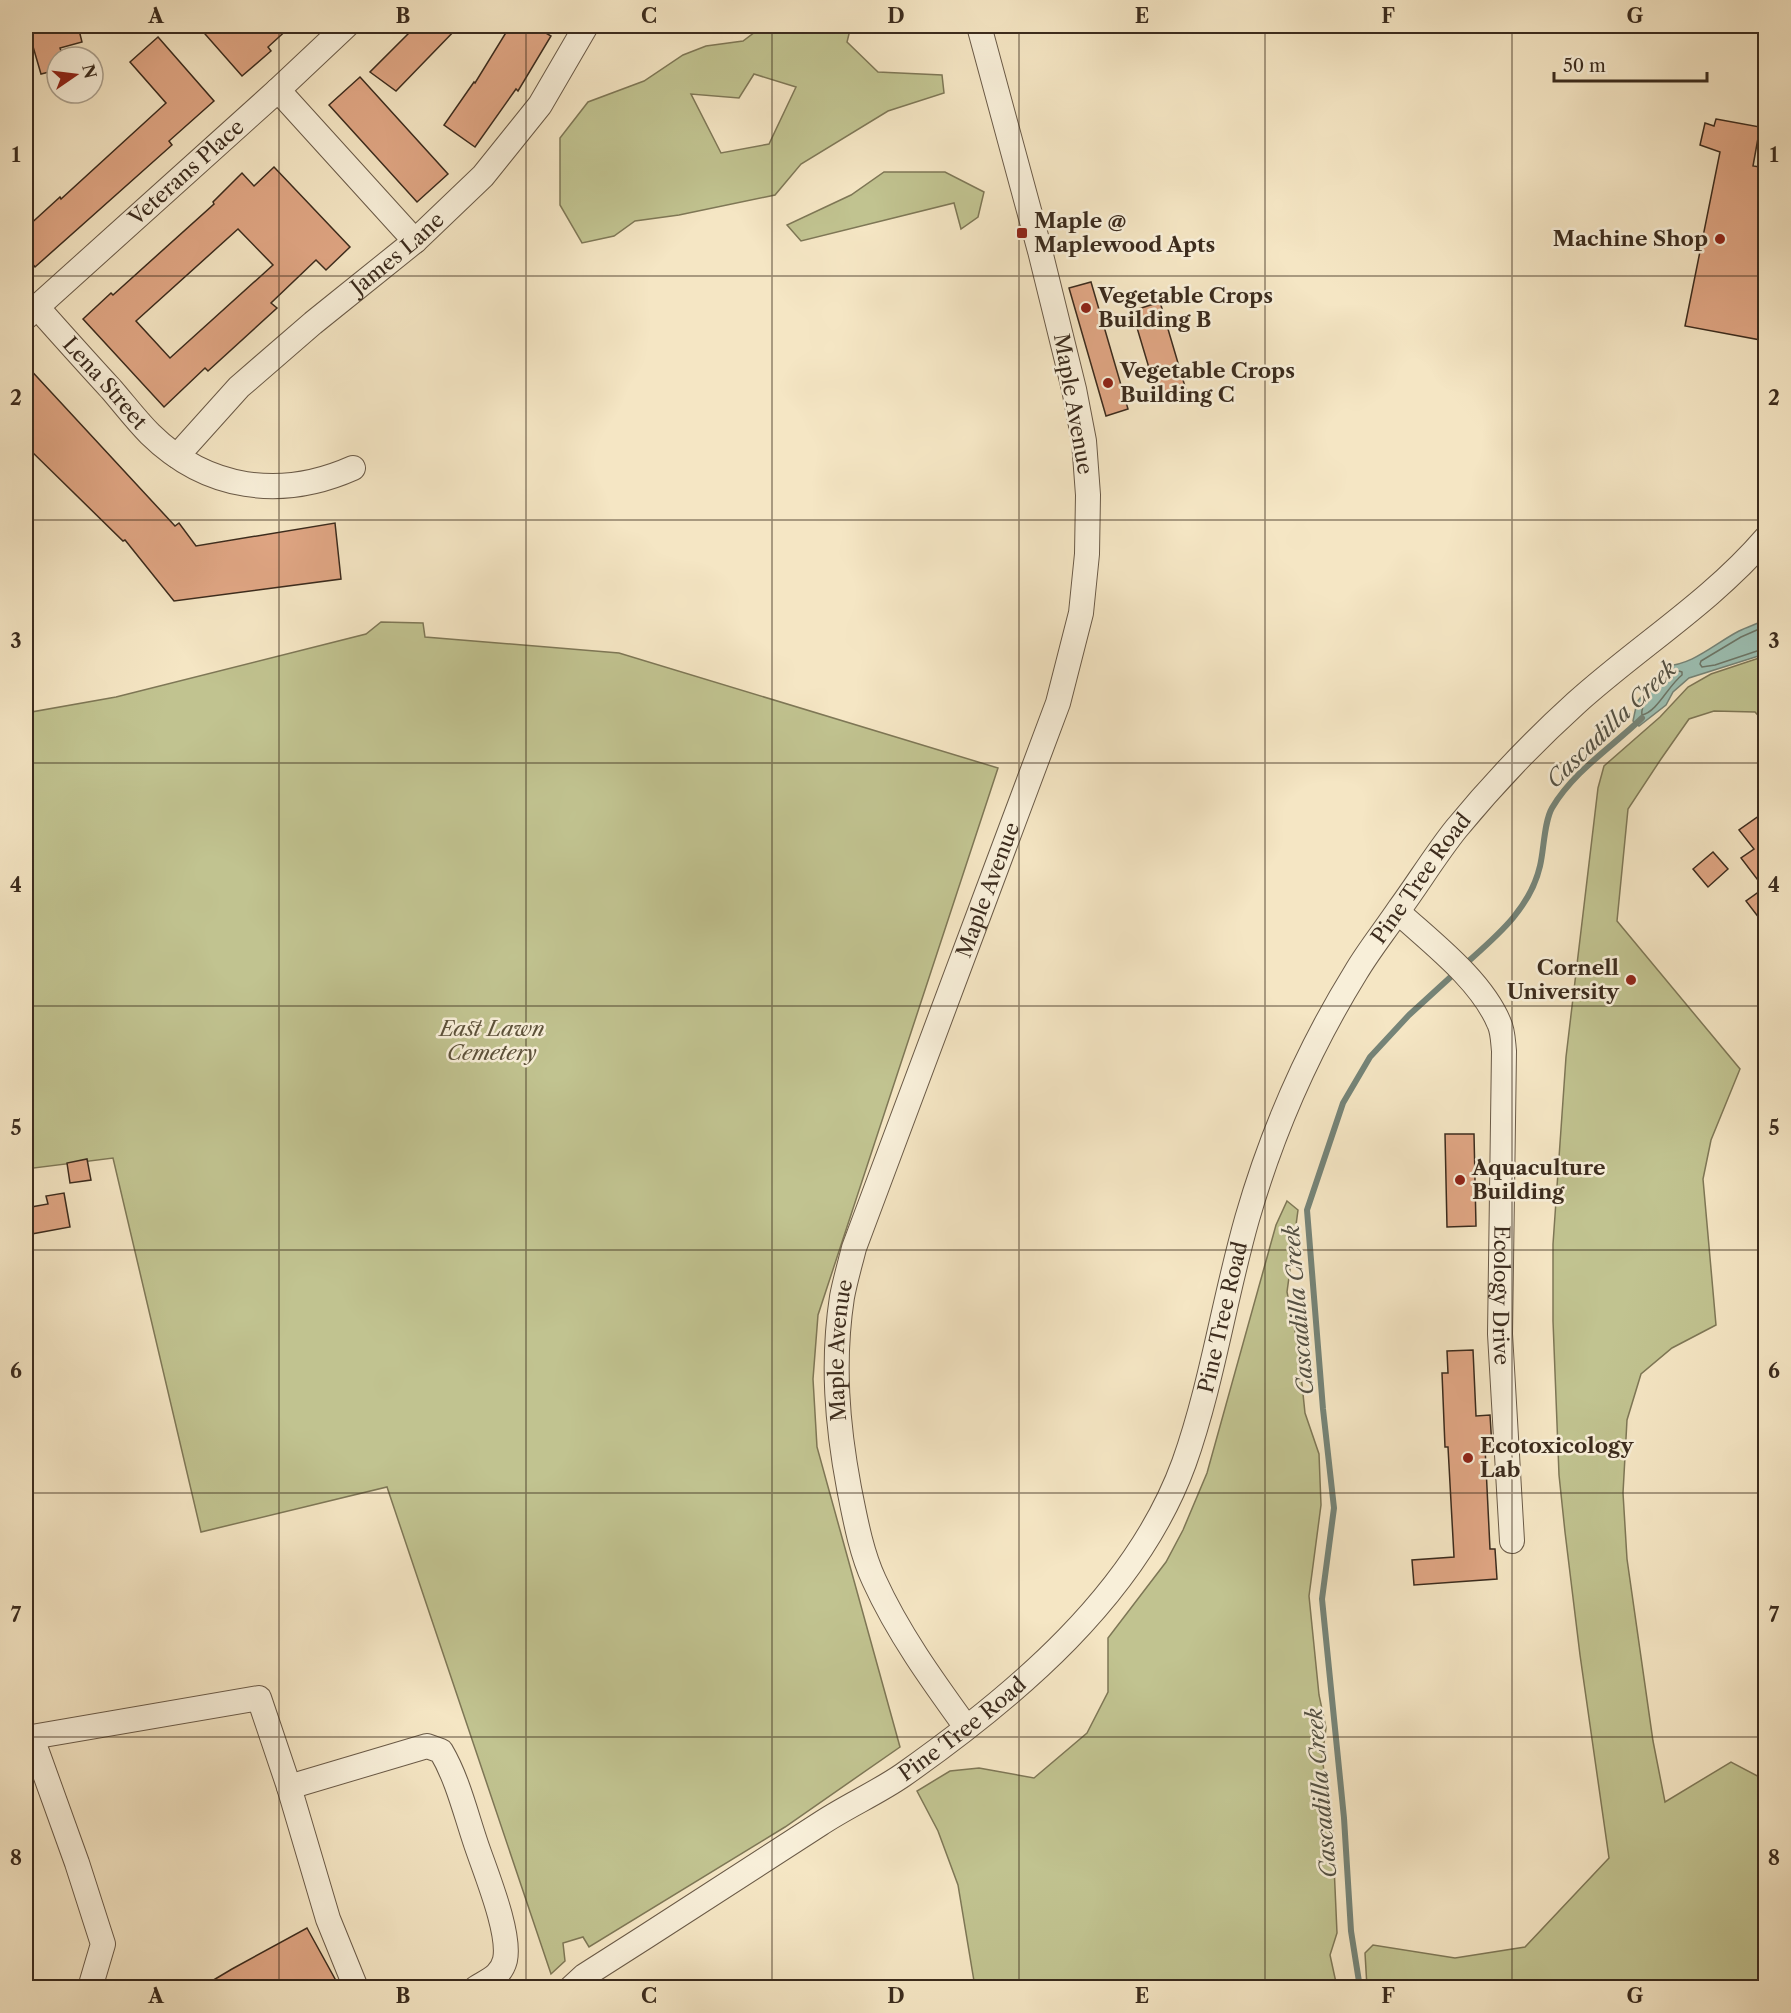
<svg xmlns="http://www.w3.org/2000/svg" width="1791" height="2013" font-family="'Libre Caslon Text',serif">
<rect width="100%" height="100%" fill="#f5e6c4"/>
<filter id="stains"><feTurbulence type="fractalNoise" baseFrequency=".00333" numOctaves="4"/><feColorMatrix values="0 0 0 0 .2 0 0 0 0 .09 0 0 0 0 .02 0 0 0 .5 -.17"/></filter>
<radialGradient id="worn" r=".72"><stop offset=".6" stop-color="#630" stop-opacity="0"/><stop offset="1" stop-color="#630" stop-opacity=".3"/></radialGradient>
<!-- green -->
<g fill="#c1c390" stroke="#7e7756" stroke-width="1.5" fill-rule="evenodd">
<path d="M763 26H851L847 42 878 72 942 75 944 93 888 111 801 164 775 195 679 215 635 221 614 236 582 243 560 205V138L588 102 644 81 683 55 706 46 743 41ZM754 74 796 87 769 144 721 153 691 94 739 98Z"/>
<path d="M884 172H945L984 192 978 217 961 229 954 203 801 241 787 225 851 195Z"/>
<path d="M381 622 423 623 425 637 619 653 998 768 818 1315 813 1379 817 1447 900 1747 785 1827 589 1947 583 1937 563 1943 565 1961 551 1974 387 1487 201 1532 113 1158 26 1169V713L116 697 366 634Z"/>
<path d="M1765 656V723L1755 712 1714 711 1689 719 1661 759 1628 809 1617 921 1740 1069 1711 1140 1703 1179 1716 1325 1672 1348 1641 1374 1627 1420 1623 1493 1627 1559 1653 1741 1665 1802 1731 1762 1765 1780V1987H1367L1365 1953 1373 1945 1455 1958 1525 1947 1609 1858 1580 1655 1565 1532 1559 1475 1553 1321V1244L1566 1057 1598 788 1604 766 1660 717 1688 687 1711 674Z"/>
<path d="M1287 1201 1298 1210 1287 1292 1298 1346 1305 1413 1319 1454 1321 1505 1309 1596 1319 1695 1326 1728 1322 1758 1332 1820 1337 1933 1330 1955 1337 1987H975L958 1885 938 1831 917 1791 950 1771 979 1768 1034 1778 1087 1733 1108 1692V1638L1166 1562 1183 1530 1207 1473 1276 1225Z"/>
</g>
<!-- water -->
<path fill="#9cc0b4" stroke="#758478" stroke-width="1.5" d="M1765 620V654L1689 678 1673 692 1666 705 1639 726 1633 721 1637 702 1665 666C1693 665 1714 644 1739 631 1747 627 1757 624 1765 620Z"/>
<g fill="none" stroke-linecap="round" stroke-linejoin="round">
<!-- shore -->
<g stroke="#6c7668" stroke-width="1.5">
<path d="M1766 626 1741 637 1701 661 1700 664 1702 667 1715 665 1766 648"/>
<path d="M1679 671 1682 672V675C1668 686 1657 712 1642 715 1640 705 1659 675 1669 672 1672 671 1676 671 1679 671Z"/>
</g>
<!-- stream -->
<g stroke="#758478" stroke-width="6">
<path d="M1463 966C1494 938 1530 910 1540 866 1544 850 1544 822 1552 808 1574 771 1612 747 1642 718"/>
<path d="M1360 1988 1351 1931 1344 1818 1322 1599 1334 1508 1323 1409 1307 1210 1343 1103 1370 1057 1409 1015 1455 973"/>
</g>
</g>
<!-- building -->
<g fill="#e0a684" stroke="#3b2b1d" stroke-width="1.5" fill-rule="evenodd">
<path d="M27 26H54L55 29 78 26 82 42 60 48 63 57H57V70L41 74Z"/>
<path d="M198 26H291L268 47 271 51 242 76Z"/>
<path d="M416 26H459L396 91 370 72Z"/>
<path d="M510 26H534L551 36 518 91 516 89 475 147 444 125 474 82 475 83Z"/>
<path d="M158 37 214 101 169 141 172 145 35 267 26 256V228L60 197 61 199 166 103 130 62Z"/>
<path d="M360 77 448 174 417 202 329 105Z"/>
<path d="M1716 119 1760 127 1753 166 1766 168V341L1685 326 1720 152 1700 145 1705 123 1714 126Z"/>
<path d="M274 167 350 247 326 270 316 260 271 303 277 308 208 371 205 368 164 407 83 319 111 293 113 295 214 204 213 202 242 173 254 186ZM238 229 273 265 170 358 136 321Z"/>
<path d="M1091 282 1128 409 1106 416 1069 288Z"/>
<path d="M1160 302 1186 390 1158 398 1132 311Z"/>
<path d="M26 365 175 526 179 523 196 546 335 523 341 579 174 601 125 540 123 541 26 446Z"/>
<path d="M1766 811V927L1746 901 1764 888 1741 858 1754 849 1739 830Z"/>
<path d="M1713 852 1728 869 1708 887 1693 869Z"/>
<path d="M1445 1134H1474L1476 1226 1447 1227Z"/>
<path d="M87 1159 91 1180 70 1183 67 1163Z"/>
<path d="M64 1193 70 1227 26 1235V1208L48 1204 46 1196Z"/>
<path d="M1473 1350 1476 1416 1490 1415 1492 1447H1485L1490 1549H1495L1497 1579 1414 1585 1412 1560 1454 1557 1448 1447H1445L1442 1373H1448L1447 1351Z"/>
<path d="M307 1928 340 1988H200L232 1969Z"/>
</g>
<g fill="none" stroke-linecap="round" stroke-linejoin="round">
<!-- minor casing -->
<g stroke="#6a5a47" stroke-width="26">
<g id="minor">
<path d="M278 90 415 241"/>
<path id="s1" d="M37 307C62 335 86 362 111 389 124 404 136 420 150 434 207 490 281 500 353 468"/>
<path id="s2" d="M26 317 278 90 346 26"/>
<path id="s3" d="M177 456 239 387 313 323 415 241 483 176 540 105 586 26"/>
<path id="s4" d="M1398 912C1432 943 1481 980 1499 1023 1503 1031 1503 1042 1504 1051L1500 1334 1512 1541"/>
<path id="s5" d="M966 1727C932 1680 898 1633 874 1580 861 1552 855 1518 849 1488 837 1424 832 1362 842 1297 845 1281 850 1264 854 1248L1058 703 1081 613 1087 554 1088 495 1084 441 1074 389 1040 251 979 26"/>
<path d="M26 1738 259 1698 289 1787 328 1919 356 1988"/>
<path d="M32 1738 77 1863 103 1944 90 1988"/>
<path d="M289 1787 427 1746 441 1751C457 1778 465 1811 475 1841 484 1869 511 1932 505 1960 501 1976 489 1980 476 1988"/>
<path id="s6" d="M571 1988 584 1976C663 1926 741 1875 820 1824 847 1806 877 1793 903 1775 1015 1696 1136 1595 1184 1463 1212 1384 1224 1300 1247 1219 1272 1132 1309 1048 1356 972 1369 950 1386 929 1400 908 1419 882 1436 854 1456 829 1493 784 1533 742 1576 703 1638 647 1711 602 1766 538"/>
</g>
</g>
<!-- minor -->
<use href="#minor" stroke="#f8efd9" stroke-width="24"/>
</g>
<!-- grid -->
<path fill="none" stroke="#3b2b1d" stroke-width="1.5" stroke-opacity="0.55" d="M279 26V1988M526 26V1988M772 26V1988M1019 26V1988M1265 26V1988M1512 26V1988M26 276H1766M26 520H1766M26 763H1766M26 1006H1766M26 1250H1766M26 1493H1766M26 1737H1766"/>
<!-- markers -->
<g fill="#8f2418" stroke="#f8efd9" stroke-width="2">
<rect x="1016" y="227" width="12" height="12" rx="3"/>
<circle cx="1720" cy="239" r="6"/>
<circle cx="1086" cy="308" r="6"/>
<circle cx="1108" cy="383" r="6"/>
<circle cx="1631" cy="980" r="6"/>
<circle cx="1460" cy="1180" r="6"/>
<circle cx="1468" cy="1458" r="6"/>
</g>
<g text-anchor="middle" stroke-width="5" stroke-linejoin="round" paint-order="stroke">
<!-- street labels -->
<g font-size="21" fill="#3b2b1d" stroke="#f8efd9">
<text dy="7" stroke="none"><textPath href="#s2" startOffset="216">Veterans Place</textPath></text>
<text dy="7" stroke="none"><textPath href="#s3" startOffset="300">James Lane</textPath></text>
<text dy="7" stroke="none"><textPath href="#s1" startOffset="102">Lena Street</textPath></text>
<text transform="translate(1073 404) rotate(80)" y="7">Maple Avenue</text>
<text dy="7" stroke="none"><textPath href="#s6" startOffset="1458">Pine Tree Road</textPath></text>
<text dy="7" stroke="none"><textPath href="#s5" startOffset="894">Maple Avenue</textPath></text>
<text dy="7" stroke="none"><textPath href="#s4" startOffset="424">Ecology Drive</textPath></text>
<text dy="7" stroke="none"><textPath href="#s6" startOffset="972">Pine Tree Road</textPath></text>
<text dy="7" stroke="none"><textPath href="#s5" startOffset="408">Maple Avenue</textPath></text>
<text dy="7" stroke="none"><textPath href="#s6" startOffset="470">Pine Tree Road</textPath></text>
</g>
<!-- poi labels -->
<g font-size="21" font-weight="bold" fill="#3b2b1d" stroke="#f8efd9" text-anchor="start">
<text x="1034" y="228">Maple @<tspan x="1034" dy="24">Maplewood Apts</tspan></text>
<text x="1708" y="246" text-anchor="end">Machine Shop</text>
<text x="1098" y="303">Vegetable Crops<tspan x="1098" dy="24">Building B</tspan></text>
<text x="1120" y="378">Vegetable Crops<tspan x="1120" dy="24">Building C</tspan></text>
<text x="1619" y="975" text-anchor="end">Cornell<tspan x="1619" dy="24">University</tspan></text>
<text x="1472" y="1175">Aquaculture<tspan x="1472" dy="24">Building</tspan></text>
<text x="1480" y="1453">Ecotoxicology<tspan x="1480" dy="24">Lab</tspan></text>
</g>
<!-- park labels -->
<g font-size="21" font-style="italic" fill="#5c513a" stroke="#f8efd9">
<text x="492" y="1036">East Lawn<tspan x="492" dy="24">Cemetery</tspan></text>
</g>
<!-- water labels -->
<g font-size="22" font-style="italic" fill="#535043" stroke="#f8efd9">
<text transform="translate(1611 724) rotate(-44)" y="8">Cascadilla Creek</text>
<text transform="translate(1298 1310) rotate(-95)" y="8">Cascadilla Creek</text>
<text transform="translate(1321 1793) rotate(-95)" y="8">Cascadilla Creek</text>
</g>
</g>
<!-- margin -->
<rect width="1791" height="2013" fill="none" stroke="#f5e6c4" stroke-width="66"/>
<!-- north arrow -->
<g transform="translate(75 75) rotate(76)"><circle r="28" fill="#f8efd9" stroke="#aca18e" stroke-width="1.5"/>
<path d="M0-4.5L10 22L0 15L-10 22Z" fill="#8f2418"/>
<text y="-9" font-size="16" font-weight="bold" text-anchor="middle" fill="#3b2b1d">N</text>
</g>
<!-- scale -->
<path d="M1554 72v9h153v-9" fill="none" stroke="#3b2b1d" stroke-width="3"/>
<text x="1563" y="72" font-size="18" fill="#3b2b1d" stroke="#f8efd9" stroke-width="4.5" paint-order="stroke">50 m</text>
<rect x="33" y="33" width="1725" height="1947" fill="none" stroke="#3b2b1d" stroke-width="2"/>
<g font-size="20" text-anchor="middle" font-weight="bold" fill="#3b2b1d">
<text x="156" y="23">A</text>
<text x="403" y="23">B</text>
<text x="649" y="23">C</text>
<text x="896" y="23">D</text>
<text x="1142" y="23">E</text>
<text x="1388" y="23">F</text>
<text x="1635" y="23">G</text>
<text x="16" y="162">1</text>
<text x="1774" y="162">1</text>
<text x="16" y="405">2</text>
<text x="1774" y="405">2</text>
<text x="16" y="648">3</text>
<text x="1774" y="648">3</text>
<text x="16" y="892">4</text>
<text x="1774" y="892">4</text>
<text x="16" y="1135">5</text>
<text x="1774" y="1135">5</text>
<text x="16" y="1378">6</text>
<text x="1774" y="1378">6</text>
<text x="16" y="1622">7</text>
<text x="1774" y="1622">7</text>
<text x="16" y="1865">8</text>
<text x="1774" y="1865">8</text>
<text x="156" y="2003">A</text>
<text x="403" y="2003">B</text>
<text x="649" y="2003">C</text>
<text x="896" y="2003">D</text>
<text x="1142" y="2003">E</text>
<text x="1388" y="2003">F</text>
<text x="1635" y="2003">G</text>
</g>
<rect width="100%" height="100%" filter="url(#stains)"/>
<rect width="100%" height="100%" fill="url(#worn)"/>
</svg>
